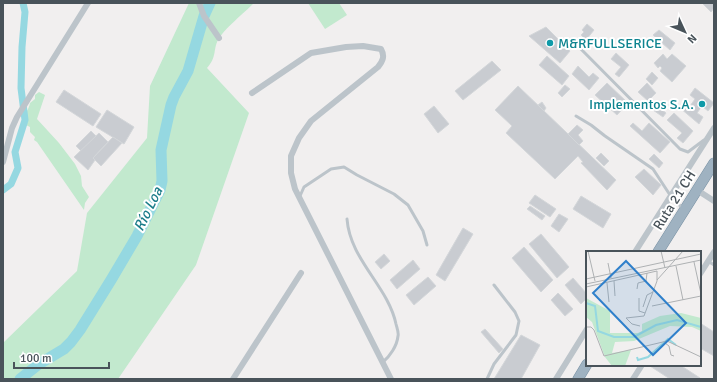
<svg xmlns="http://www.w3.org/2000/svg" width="717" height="382" font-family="Signika,sans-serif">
<rect width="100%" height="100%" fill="#f1efef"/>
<!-- green -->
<g fill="#c2e9ce">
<path d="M189 3H254C245 12 223 30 218 40 213 50 217 57 207 68L249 113 196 265 118 379H3V343L77 271 87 213 147 138 150 86Z"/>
<path d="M308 3H339L347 15 325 29Z"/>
<path d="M39 92 45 95 37 119 59 143 75 164 81 176 82 186 89 197 85 203 84 210 37 142 34 140 35 137 30 132V127L26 125 22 120C25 114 29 109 30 103L35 99V95Z"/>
</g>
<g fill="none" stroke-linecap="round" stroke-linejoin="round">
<!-- canal -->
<path stroke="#95d8e1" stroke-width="7" d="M3 190 11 184 18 168 15 152 25 120 21 88 22 47 25 12 23 3"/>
<!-- river -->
<path stroke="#95d8e1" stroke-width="11" d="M20 379 39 364 64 349 71 342 80 330 111 280 137 236 160 190 162 181 161 150 171 105 174 97 188 71 204 16 210 3"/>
</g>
<!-- building -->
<g fill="#c9ccd1" stroke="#d3d6d9">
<path d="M702 3H714V8L711 12Z"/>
<path d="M587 24 594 30 586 40 581 35 584 32 582 30Z"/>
<path d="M546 27 570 51 560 63 529 36Z"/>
<path d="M659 30 675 43 670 50 653 35Z"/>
<path d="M616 53 629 65 619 77 615 74 621 67 611 59Z"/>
<path d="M663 54 667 59 672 54 686 66 672 82 660 71 662 68 660 66 658 68 654 63Z"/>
<path d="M547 56 569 76 562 85 539 65Z"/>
<path d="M492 61 501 70 463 100 455 91Z"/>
<path d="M578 66 589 77 593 73 599 78 589 90 572 74Z"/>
<path d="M652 72 658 78 652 85 646 79Z"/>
<path d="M607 83 628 103 617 115 595 95Z"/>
<path d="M647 83 656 93 648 101 638 92Z"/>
<path d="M565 85 570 89 562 97 558 93Z"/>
<path d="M518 86 616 180 607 190 581 163 583 162 578 156 555 179 506 133 512 126 495 110Z"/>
<path d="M695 88 714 103 708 111 702 106 697 113 703 117 699 124 680 108 685 102 690 106 695 99 690 95Z"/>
<path d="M64 90 101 114 93 126 56 102Z"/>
<path d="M542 102 546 108 544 111 538 105Z"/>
<path d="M434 106 449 124 438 133 424 114Z"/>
<path d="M657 106 666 113 663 117 653 110Z"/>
<path d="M107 110 134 127 124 144 96 127Z"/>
<path d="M674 113 693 131 683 143 677 138 682 133 667 120Z"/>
<path d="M633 123 642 131 649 123 670 142 660 153 630 126Z"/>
<path d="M577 125 583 130 578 135 583 141 579 145 568 134Z"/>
<path d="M91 131 96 136 81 151 76 146Z"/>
<path d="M99 133 108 142 93 158 95 160 88 170 74 157Z"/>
<path d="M113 137 122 143 101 166 93 158Z"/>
<path d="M601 153 609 161 604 166 596 158Z"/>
<path d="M654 154 663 163 659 168 649 159Z"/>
<path d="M644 169 661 185 653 195 635 177Z"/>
<path d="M535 195 556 209 550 217 529 203Z"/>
<path d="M581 196 611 214 603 228 573 209Z"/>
<path d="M530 206 545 216 542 220 527 209Z"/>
<path d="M559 214 568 219 559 232 551 226Z"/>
<path d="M463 228 473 234 445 281 436 275Z"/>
<path d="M541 234 569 267 557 278 529 244Z"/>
<path d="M524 247 553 280 541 292 512 258Z"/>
<path d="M384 254 390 261 381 269 375 262Z"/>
<path d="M413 260 420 269 397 289 390 280Z"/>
<path d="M428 277 436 286 414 305 406 295Z"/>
<path d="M573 278 587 294V298L581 304 565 285Z"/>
<path d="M558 293 573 309 565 316 551 300Z"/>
<path d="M700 323 714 332V356L700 348Z"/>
<path d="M485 329 503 349 499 353 481 332Z"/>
<path d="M521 335 540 345 521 379H494Z"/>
<path d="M651 365H680L700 378 670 379 650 366Z"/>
</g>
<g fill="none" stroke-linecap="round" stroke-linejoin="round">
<!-- trunk casing -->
<g stroke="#7890a3" stroke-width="11">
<g id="trunk">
<path d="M658 252 714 163"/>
<path d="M578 379 587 364"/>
</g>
</g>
<!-- service -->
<g stroke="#bcc4ca" stroke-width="3">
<path d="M573 41 680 149 688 152 704 140"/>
<path d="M576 116 591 125 605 136 653 169 670 195 683 209"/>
<path d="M300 196 304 187 331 169 344 167 357 175 394 194 408 205 423 231 427 245"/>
<path d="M347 219C350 260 388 286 396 324 397 328 399 333 398 336 397 346 390 356 383 362"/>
<path d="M708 261 714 265"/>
<path d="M487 379 494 364 516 335 519 321 515 312 494 285"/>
</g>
<!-- minor -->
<g stroke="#bcc4ca" stroke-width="6">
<path d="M199 3 204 16 219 38"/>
<path d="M252 93 311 53 346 47 363 46 381 49C385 56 383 61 378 67L311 121 299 138 291 156V173L295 189 391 379"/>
<path d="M3 162 12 128 17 117 88 3"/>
<path d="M697 190 714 201"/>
<path d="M635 252 714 128"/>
<path d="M700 274 714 252"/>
<path d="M233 379 301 273"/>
<path d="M556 379 587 329"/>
<path d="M633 379 642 365"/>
</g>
<!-- trunk -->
<use href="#trunk" stroke="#9fb2c1" stroke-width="10"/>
</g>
<!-- markers -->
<g fill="#0f9aa8" stroke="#fff" stroke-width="1.5">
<circle cx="550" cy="43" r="4"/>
<circle cx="702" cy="104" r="4"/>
</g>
<g text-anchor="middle" stroke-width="4" stroke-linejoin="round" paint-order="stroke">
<!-- culture labels -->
<g font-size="14" fill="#0d838f" stroke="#fff" text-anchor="start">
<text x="558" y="48">M&amp;RFULLSERICE</text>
<text x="694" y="109" text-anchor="end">Implementos S.A.</text>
</g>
<!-- street labels -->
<g font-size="14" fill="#49535a" stroke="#fff">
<text transform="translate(674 200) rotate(-58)" y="5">Ruta 21 CH</text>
</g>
<!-- water labels -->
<g font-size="15" font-style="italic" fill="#1c7d8a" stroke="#fff">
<text transform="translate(148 209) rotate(-64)" y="5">Río Loa</text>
</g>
</g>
<!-- overview -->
<g transform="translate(586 251)">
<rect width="115" height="115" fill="#f1efef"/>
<path d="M0 47 24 60V82H52L56 80V73L74 65 95 62 115 67V80L106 76 84 75 48 90 29 91 26 102 45 99 39 115H26L19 106 6 71 0 66Z" fill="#c2e9ce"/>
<path fill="none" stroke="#95d8e1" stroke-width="2" d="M0 52 9 55 12 80 28 86H48L70 74 91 69 115 76M51 106 52 109 62 106 82 88 90 94"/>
<path fill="none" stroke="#aeb1b3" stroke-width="1" d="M2 0 9 30M75 0 79 17M108 11 115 43M22 12 25 27M90 15 97 49M0 28 115 3M71 29 97 0M28 30 29 45M21 32 23 51M0 33 115 9M0 36 71 20M51 38 52 32 60 30 61 22M53 47V60L59 62M66 55 115 45M57 56 61 44 67 41M40 67 58 65 71 30V20M40 67 46 73 54 75M0 76H5L8 79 18 105 81 90 115 106M79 92 83 95 85 104 88 105"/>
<path fill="#2f80cb" fill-opacity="0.15" stroke="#2f80cb" stroke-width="2" d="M40 10 100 72 67 104 7 42Z"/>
<rect width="115" height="115" fill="none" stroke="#49535a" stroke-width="2"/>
</g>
<!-- border -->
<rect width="717" height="382" fill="none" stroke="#49535a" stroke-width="8"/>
<!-- north arrow -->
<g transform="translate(685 32) rotate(134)" stroke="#ffffff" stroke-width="3" paint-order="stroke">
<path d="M0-3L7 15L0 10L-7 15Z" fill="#49535a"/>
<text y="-6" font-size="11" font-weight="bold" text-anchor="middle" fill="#49535a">N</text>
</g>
<!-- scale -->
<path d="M14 362v6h95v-6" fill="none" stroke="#49535a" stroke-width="2"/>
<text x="20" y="362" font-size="12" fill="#49535a" stroke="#ffffff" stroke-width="3" paint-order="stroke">100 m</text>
</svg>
